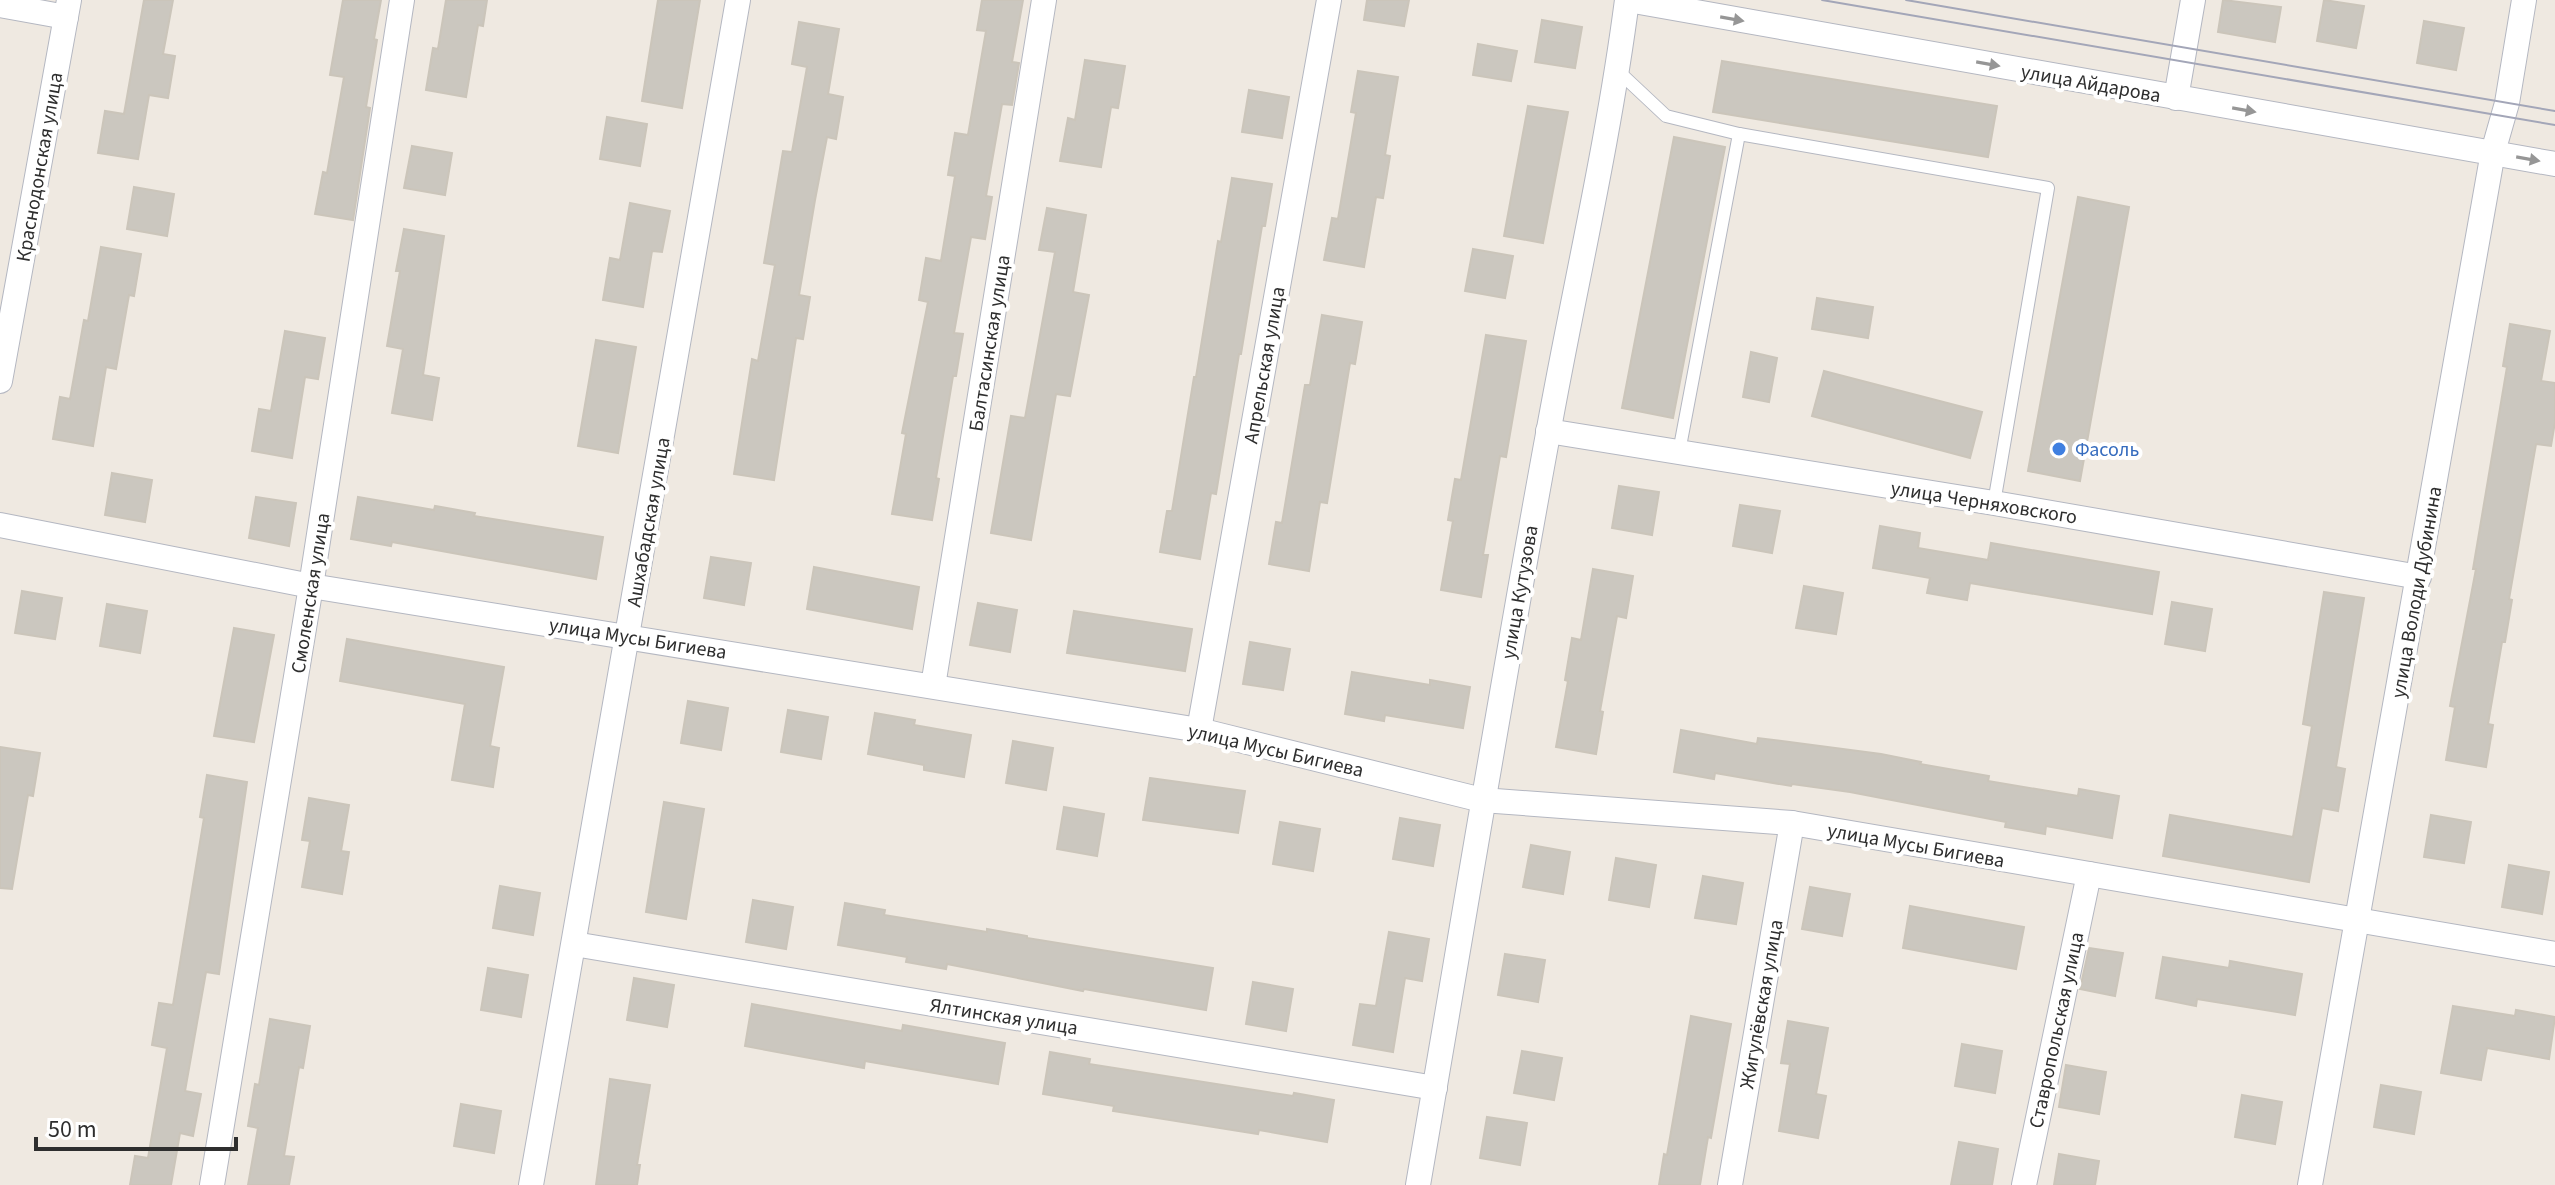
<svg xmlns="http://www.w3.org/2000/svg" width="2555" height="1185" font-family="'Source Sans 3',sans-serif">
<rect width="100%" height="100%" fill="#efe9e1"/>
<!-- building -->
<g fill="#cbc7bf" stroke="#cbc5ba" stroke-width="2">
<path d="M144 0H173L163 54 175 56 168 98 149 95 138 159 98 153 105 111 124 114Z"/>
<path d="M343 0H381L374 39 377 40 366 107 370 108 353 220 315 214 323 172 327 173 344 77 330 75Z"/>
<path d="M446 0H487L483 26 478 25 466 97 426 90 433 48 438 49Z"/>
<path d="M658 0H700L682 108 642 101Z"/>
<path d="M982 0H1023L1012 62 1019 63 1012 105 1002 104 986 196 992 197 985 239 971 237 954 333 963 334 956 376H953L936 478 939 479 932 520 892 514 906 434 902 433 928 302 919 300 926 258 941 261 955 176 948 175 955 133 968 135 986 31 977 30Z"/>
<path d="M1367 0H1409L1404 26 1364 20Z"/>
<path d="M2223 0 2281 7 2275 42 2218 32Z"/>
<path d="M2324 0 2364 6 2356 48 2317 41Z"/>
<path d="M1542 20 1582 27 1575 68 1535 62Z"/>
<path d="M2424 21 2464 28 2456 70 2417 63Z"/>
<path d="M799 22 839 29 828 94 843 97 836 139 827 137 815 200 799 295 810 297 803 339 796 338 774 480 734 474 752 359 758 361 775 265 764 263 783 151 792 152 807 67 792 64Z"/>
<path d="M1478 44 1517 51 1511 81 1473 75Z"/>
<path d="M1085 60 1125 66 1118 108 1111 107 1101 167 1060 161 1068 118 1075 120Z"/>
<path d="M1722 61 1997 106 1988 157 1713 112Z"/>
<path d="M1358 71 1398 77 1385 155 1390 156 1383 198 1376 197 1364 267 1324 260 1332 218 1338 219 1356 113 1351 112Z"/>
<path d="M1249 90 1289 97 1282 138 1242 132Z"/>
<path d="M1528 106 1568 112 1543 243 1504 236Z"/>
<path d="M607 117 647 124 640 166 600 159Z"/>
<path d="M1674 137 1725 147 1673 418 1622 408Z"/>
<path d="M412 146 452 153 445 195 404 188Z"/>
<path d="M1232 178 1272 184 1265 226H1262L1241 354H1239L1216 494 1211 493 1200 559 1160 552 1167 511H1172L1194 377H1196L1218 241 1221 242Z"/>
<path d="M134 187 174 194 167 236 127 229Z"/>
<path d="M2078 197 2129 207 2080 481 2028 471Z"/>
<path d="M630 203 670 211 662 252 652 251 643 307 603 300 610 258 620 260Z"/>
<path d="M1047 208 1086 215 1073 292 1089 295 1070 396 1056 394 1031 540 991 533 1011 416 1025 418 1055 252 1039 250Z"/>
<path d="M404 229 444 236 423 375 439 378 432 420 392 413 403 349 387 346 400 271H396Z"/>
<path d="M101 247 141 254 134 296 129 295 116 369 106 367 93 446 53 439 60 397 70 399 84 320 88 321Z"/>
<path d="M1473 249 1513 256 1505 298 1465 291Z"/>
<path d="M1817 298 1873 307 1868 338 1812 329Z"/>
<path d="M1322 315 1362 322 1355 364 1350 363 1327 503 1320 502 1309 571 1269 564 1276 522 1282 523 1305 385H1310Z"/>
<path d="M2510 324 2550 331 2541 381 2555 383V422L2551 446 2536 444 2509 599 2512 600 2505 642H2502L2488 724 2493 725 2486 767 2446 760 2455 707 2450 706 2476 569H2473L2507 367 2503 366Z"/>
<path d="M285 331 325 338 318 379 305 377 292 458 252 451 259 409 271 411Z"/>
<path d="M1486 335 1526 341 1506 457 1500 456 1483 555H1488L1481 597 1441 590 1453 521 1448 520 1455 479 1461 480Z"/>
<path d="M596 340 636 347 618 453 578 446Z"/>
<path d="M1751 352 1777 358 1769 402 1743 397Z"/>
<path d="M1824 371 1982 412 1970 458 1812 416Z"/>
<path d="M112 473 152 480 145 522 105 515Z"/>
<path d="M1619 486 1659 492 1652 535 1612 528Z"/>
<path d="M256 497 296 503 289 546 249 538Z"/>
<path d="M358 497 434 510 435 506 475 513 474 516 603 537 596 579 392 542 391 546 351 539Z"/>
<path d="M1740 505 1780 511 1772 553 1733 546Z"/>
<path d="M1880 526 1920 533 1918 548 1988 560 1991 543 2159 572 2152 614 1970 583 1967 600 1927 593 1930 578 1873 568Z"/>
<path d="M711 557 751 563 744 605 704 598Z"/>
<path d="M814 567 919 587 912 629 807 609Z"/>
<path d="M1593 569 1633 576 1626 618 1617 616 1600 711 1603 712 1596 754 1556 747 1568 681 1565 680 1572 638 1581 640Z"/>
<path d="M1804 586 1843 593 1836 634 1796 628Z"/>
<path d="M22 591 62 598 55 639 15 633Z"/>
<path d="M2324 592 2364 598 2336 767 2345 769 2338 811 2322 808 2309 882 2163 856 2170 815 2293 837 2312 726 2303 724Z"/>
<path d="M2172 602 2212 609 2205 651 2165 644Z"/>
<path d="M978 603 1017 610 1010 652 970 645Z"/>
<path d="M107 604 147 611 140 653 100 646Z"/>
<path d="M1074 611 1192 629 1185 671 1067 653Z"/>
<path d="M234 628 274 635 254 742 214 736Z"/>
<path d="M347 639 504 667 490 746 499 748 493 787 452 780 465 704 340 681Z"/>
<path d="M1250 642 1290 649 1283 690 1243 684Z"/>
<path d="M1352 672 1430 685V680L1470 687 1463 728 1385 715 1384 721 1345 714Z"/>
<path d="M688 701 728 708 721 750 681 743Z"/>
<path d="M788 710 828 717 821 759 781 752Z"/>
<path d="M875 713 915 720 914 725 971 735 964 777 924 770V765L868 754Z"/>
<path d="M1681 730 1757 744 1758 738 1881 754 1921 762 1920 764 1989 776 1988 781 2078 796 2079 789 2119 796 2112 838 2046 826 2045 834 2005 827 2006 822 1850 792 1792 784 1791 786 1715 773 1714 779 1674 772Z"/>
<path d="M1013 741 1053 748 1046 790 1006 783Z"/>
<path d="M0 747 40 753 33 796 28 795 12 889 0 888Z"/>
<path d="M207 775 247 782 219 974 206 972 185 1091 201 1094 193 1136 180 1133 171 1185H130L135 1156 148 1158 167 1048 152 1045 159 1003 173 1005 204 818 200 817Z"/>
<path d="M1150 778 1245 791 1238 833 1143 820Z"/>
<path d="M309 798 349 805 341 851 349 852 342 894 302 887 310 841 302 840Z"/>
<path d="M664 802 704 809 686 919 646 912Z"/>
<path d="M1064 807 1104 814 1097 856 1057 849Z"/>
<path d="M2431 815 2471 822 2464 863 2424 857Z"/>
<path d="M1400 818 1440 825 1433 866 1393 859Z"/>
<path d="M1280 822 1320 829 1313 871 1273 864Z"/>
<path d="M1531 845 1570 852 1563 894 1523 887Z"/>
<path d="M1616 858 1656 865 1649 907 1609 900Z"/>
<path d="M2509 865 2549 872 2542 914 2502 907Z"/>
<path d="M1703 876 1743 883 1736 924 1695 918Z"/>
<path d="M500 886 540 893 533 935 493 928Z"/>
<path d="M1810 887 1850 894 1842 936 1802 929Z"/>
<path d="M753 900 793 907 786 949 746 942Z"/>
<path d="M845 903 885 910 884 915 987 932V929L1027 936V938L1213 968 1206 1010 1084 989 1083 991 947 964 946 969 906 962 907 957 838 945Z"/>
<path d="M1910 906 2024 927 2016 969 1903 948Z"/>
<path d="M1389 932 1429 939 1422 981 1405 978 1393 1052 1353 1045 1360 1004 1376 1006Z"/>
<path d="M2089 948 2123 953 2115 996 2080 989Z"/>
<path d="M1505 954 1545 960 1538 1002 1498 995Z"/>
<path d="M2163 957 2229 968 2230 961 2302 974 2295 1015 2197 999 2196 1006 2156 998Z"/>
<path d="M488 968 528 975 521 1017 481 1010Z"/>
<path d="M634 978 674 985 667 1027 627 1020Z"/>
<path d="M1253 982 1293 989 1286 1031 1246 1024Z"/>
<path d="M752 1004 902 1031 903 1025 1005 1043 998 1084 865 1061 864 1068 745 1046Z"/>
<path d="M2453 1006 2515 1016 2516 1010 2555 1017 2549 1059 2487 1048 2481 1080 2441 1073Z"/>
<path d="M1691 1016 1731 1024 1711 1138 1708 1137 1700 1185H1659L1664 1154 1667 1155Z"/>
<path d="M270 1019 310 1026 303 1068 299 1067 284 1156 294 1157 289 1185H248L258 1128 248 1126 255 1084 259 1085Z"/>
<path d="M1788 1021 1828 1028 1816 1094 1826 1096 1818 1138 1779 1131 1790 1064 1781 1063Z"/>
<path d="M1962 1044 2002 1051 1995 1093 1955 1086Z"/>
<path d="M1522 1051 1562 1058 1554 1100 1514 1093Z"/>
<path d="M1050 1052 1090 1059 1089 1064 1293 1096 1294 1093 1334 1100 1327 1142 1259 1130 1258 1134 1113 1111 1114 1106 1043 1094Z"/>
<path d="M2066 1065 2106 1072 2099 1114 2059 1107Z"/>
<path d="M610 1079 650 1085 637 1165H640L637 1185H596Z"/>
<path d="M2381 1085 2421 1092 2414 1134 2374 1127Z"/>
<path d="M2242 1095 2282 1102 2275 1144 2235 1137Z"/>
<path d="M461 1104 501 1111 494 1153 454 1146Z"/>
<path d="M1487 1117 1527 1123 1520 1165 1480 1158Z"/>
<path d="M1959 1142 1998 1149 1992 1185H1951Z"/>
<path d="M2059 1154 2099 1161 2095 1185H2054Z"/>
</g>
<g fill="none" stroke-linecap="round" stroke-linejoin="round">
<!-- service casing -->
<g stroke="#b4b7c1" stroke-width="14">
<g id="service">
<path d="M1618 71 1666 116 1739 134 2048 188 1994 503"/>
<path d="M1679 452 1739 134"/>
</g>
</g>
<!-- minor casing -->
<g stroke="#b4b7c1" stroke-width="26">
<g id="minor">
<path d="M1628 0 2555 164"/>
<path d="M0 5 66 17"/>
<path d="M2176 98 2193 0"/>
<path d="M0 381 69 0"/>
<path d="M1548 431 1994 503 2419 577"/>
<path d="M0 525 311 586 1199 730 1482 800 1792 823 2555 954"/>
<path d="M933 686 1044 0"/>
<path d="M1199 730 1329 0"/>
<path d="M574 944 1435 1088"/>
<path d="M212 1185 311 586 402 0"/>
<path d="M531 1185 738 0"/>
<path d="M1418 1185C1461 935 1502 684 1548 434 1574 289 1608 146 1627 0"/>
<path d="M1730 1185 1792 823"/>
<path d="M2024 1185 2089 874"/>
<path d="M2310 1185 2493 152 2507 103 2524 0"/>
</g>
</g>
<!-- service -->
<use href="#service" stroke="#fff" stroke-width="12"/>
<!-- minor -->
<use href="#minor" stroke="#fff" stroke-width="24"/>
<!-- tram -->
<g stroke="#a3a6b8" stroke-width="2">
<path d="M1822 0 2555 125"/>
<path d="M1906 0 2555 111"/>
</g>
</g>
<!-- one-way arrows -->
<defs><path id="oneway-solid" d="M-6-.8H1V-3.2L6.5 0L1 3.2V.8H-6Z" transform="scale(2)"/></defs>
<g fill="#969696">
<use href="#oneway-solid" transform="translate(1732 19) rotate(10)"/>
<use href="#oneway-solid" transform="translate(1988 64) rotate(10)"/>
<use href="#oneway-solid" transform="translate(2244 110) rotate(10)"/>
<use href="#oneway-solid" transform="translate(2528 159) rotate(10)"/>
</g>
<!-- markers -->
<circle fill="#3f7fe0" stroke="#fff" stroke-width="3" cx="2059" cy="449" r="8"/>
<g text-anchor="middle" stroke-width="8" stroke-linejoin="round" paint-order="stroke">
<!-- street labels -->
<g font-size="20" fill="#2e2e2e" stroke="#fff">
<text transform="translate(2091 83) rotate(10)" y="7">улица Айдарова</text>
<text transform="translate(39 167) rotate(-80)" y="7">Краснодонская улица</text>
<text transform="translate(989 343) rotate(-81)" y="7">Балтасинская улица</text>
<text transform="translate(1264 365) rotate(-80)" y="7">Апрельская улица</text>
<text transform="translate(1984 502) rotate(9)" y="7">улица Черняховского</text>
<text transform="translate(648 522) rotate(-80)" y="7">Ашхабадская улица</text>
<text transform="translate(1519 592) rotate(-80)" y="7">улица Кутузова</text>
<text transform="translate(2416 592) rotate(-80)" y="7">улица Володи Дубинина</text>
<text transform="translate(310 593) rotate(-81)" y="7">Смоленская улица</text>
<text transform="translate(638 638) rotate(9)" y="7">улица Мусы Бигиева</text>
<text transform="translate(1276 750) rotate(13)" y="7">улица Мусы Бигиева</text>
<text transform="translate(1916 845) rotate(10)" y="7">улица Мусы Бигиева</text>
<text transform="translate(1761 1004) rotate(-80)" y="7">Жигулёвская улица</text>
<text transform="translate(1004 1016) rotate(9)" y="7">Ялтинская улица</text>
<text transform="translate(2056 1030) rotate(-78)" y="7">Ставропольская улица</text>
</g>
<!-- shop labels -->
<g font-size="20" fill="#366cbe" stroke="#fff" text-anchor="start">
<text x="2075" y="456">Фасоль</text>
</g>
</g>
<!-- scale -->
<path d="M36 1137v12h200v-12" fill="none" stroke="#2e2e2e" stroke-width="4"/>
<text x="48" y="1137" font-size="24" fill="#2e2e2e" stroke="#ffffff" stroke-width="6" paint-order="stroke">50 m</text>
</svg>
